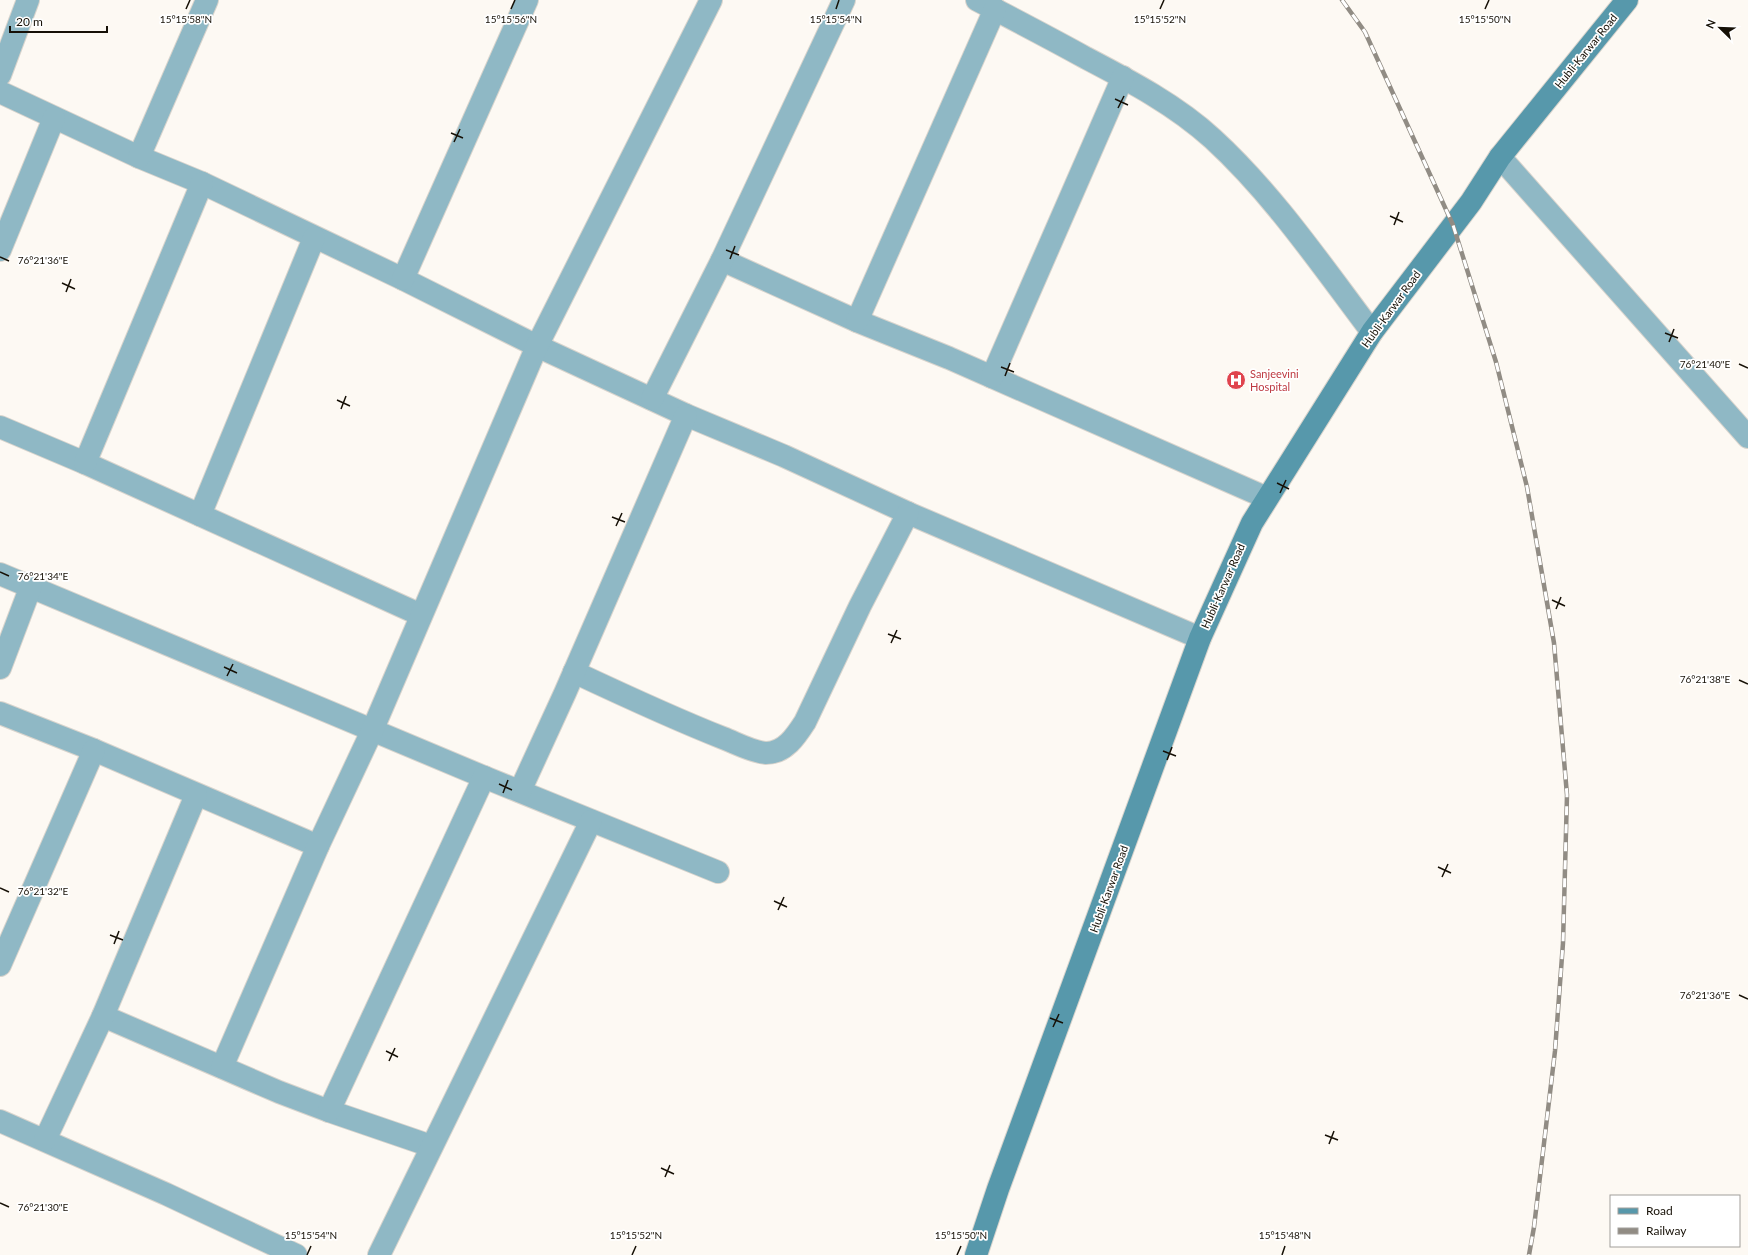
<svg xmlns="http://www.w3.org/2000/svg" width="1748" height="1255" font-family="Lato,sans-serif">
<rect width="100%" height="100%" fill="#fdf9f3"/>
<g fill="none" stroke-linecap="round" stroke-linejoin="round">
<!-- minor casing -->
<g stroke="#d8d4cd" stroke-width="24">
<g id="minor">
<path d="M977 0C1013 19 1050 38 1086 58 1130 81 1176 105 1213 139 1274 195 1322 266 1372 332"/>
<path d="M0 75 28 0"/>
<path d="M0 92 139 157 202 183 403 279 537 346 686 415 784 456 908 513 1200 638"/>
<path d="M139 157 207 0"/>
<path d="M1500 157 1748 437"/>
<path d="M0 250 54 118"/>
<path d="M722 260 857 321 949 358 1267 498"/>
<path d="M403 279 527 0"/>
<path d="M857 321 995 9"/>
<path d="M992 377 1123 77"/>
<path d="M652 399 722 260 844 0"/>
<path d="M0 427 85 463 421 615"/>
<path d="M85 463 202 183"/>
<path d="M200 515 314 238"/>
<path d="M0 574 484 777 718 872"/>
<path d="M0 668 31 586"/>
<path d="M574 672C623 695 672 718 723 738 736 743 752 752 766 753 785 753 796 736 805 722L860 606 908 513"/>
<path d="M0 713 94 750 318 846"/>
<path d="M520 791 565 693 686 415"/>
<path d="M0 965 94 750"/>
<path d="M103 1016 279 1092 329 1111 431 1146"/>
<path d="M222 1067 318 846 372 731 537 346 711 0"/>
<path d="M329 1111 484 777"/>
<path d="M0 1121 166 1194 296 1255"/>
<path d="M45 1140 103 1016 196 795"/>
<path d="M379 1255 591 821"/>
</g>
</g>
<!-- secondary casing -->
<g stroke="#d8d4cd" stroke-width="24">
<path id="secondary" d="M976 1255 998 1189 1200 638 1252 523 1372 332 1471 202 1500 157 1627 0"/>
</g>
<!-- minor -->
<use href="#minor" stroke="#8fb8c5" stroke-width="22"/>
<!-- secondary -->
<use href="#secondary" stroke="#5798ab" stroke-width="22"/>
<!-- rail casing -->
<g stroke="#918c84" stroke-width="4.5">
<path id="rail" d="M1342 0 1365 32 1453 225 1496 362 1527 487 1554 643 1567 795 1563 943 1555 1051 1534 1227 1529 1255"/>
</g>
<!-- rail -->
<use href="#rail" stroke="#fff" stroke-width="3" stroke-dasharray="9" stroke-linecap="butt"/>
</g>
<!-- ticks -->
<path fill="none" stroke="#161006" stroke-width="1.5" d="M186 9 190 0M511 9 515 0M836 9 839 0M1160 9 1164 0M1485 9 1489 0M1115 99 1128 105M1118 108 1124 96M451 133 463 138M454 142 460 129M1390 216 1403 222M1394 225 1399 212M726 250 739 255M0 257 9 261M730 259 735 246M62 283 75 289M66 292 71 279M1665 333 1678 338M1669 342 1674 329M1739 364 1748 368M1001 367 1014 372M1005 376 1010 363M337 400 350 406M341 409 346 396M1277 483 1289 489M1280 493 1286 480M612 517 625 522M616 526 622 513M0 572 9 576M1552 600 1565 606M1556 609 1561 597M888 634 901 639M891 643 897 630M224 667 237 673M227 676 233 664M1739 680 1748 684M1163 751 1176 756M1167 760 1172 747M499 784 512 790M503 793 508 780M1438 867 1451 873M1442 877 1448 864M0 888 9 892M774 901 787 907M778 910 784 897M110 935 123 940M114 944 119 931M1739 995 1748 999M1050 1018 1063 1023M1053 1027 1059 1014M386 1051 398 1057M389 1061 395 1048M1325 1135 1338 1140M1329 1144 1334 1131M661 1168 674 1174M665 1177 670 1165M0 1203 9 1207M307 1255 311 1246M632 1255 636 1246M957 1255 961 1246M1282 1255 1285 1246"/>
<!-- icons -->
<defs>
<g id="hospital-disc" transform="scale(1)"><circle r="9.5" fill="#e0444e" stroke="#fff"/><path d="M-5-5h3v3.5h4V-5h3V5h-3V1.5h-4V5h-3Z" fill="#fff"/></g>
</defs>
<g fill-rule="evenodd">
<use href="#hospital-disc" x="1236" y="380"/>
</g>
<g text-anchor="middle" stroke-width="3.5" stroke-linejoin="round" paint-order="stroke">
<!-- street labels -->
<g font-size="11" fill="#161006" stroke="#fff">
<text transform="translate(1586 51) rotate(-51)" y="4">Hubli-Karwar Road</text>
<text transform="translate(1391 309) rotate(-54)" y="4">Hubli-Karwar Road</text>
<text transform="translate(1223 586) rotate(-66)" y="4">Hubli-Karwar Road</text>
<text transform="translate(1109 889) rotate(-70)" y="4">Hubli-Karwar Road</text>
</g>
<!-- health labels -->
<g font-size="11" fill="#be3a42" stroke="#fff" text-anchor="start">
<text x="1250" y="378">Sanjeevini<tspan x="1250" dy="13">Hospital</tspan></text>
</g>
</g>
<g font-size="10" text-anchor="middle" fill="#161006" stroke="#fff" stroke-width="3.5" stroke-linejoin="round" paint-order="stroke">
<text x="186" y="23">15°15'58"N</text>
<text x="511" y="23">15°15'56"N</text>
<text x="836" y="23">15°15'54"N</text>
<text x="1160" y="23">15°15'52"N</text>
<text x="1485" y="23">15°15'50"N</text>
<text x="43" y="264">76°21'36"E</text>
<text x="1705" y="368">76°21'40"E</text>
<text x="43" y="580">76°21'34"E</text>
<text x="1705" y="683">76°21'38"E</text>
<text x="43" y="895">76°21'32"E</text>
<text x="1705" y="999">76°21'36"E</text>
<text x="43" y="1211">76°21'30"E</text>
<text x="311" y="1239">15°15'54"N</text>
<text x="636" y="1239">15°15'52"N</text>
<text x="961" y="1239">15°15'50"N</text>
<text x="1285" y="1239">15°15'48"N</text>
</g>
<!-- legend -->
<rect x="1610" y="1195" width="130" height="52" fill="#ffffff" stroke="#a29f9b"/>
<rect x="1618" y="1208" width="20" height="6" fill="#5798ab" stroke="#a29f9b"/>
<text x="1646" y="1215" font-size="12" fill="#161006">Road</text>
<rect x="1618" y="1228" width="20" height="6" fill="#918c84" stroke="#a29f9b"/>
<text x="1646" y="1235" font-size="12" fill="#161006">Railway</text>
<!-- north arrow -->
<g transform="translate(1720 28) rotate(293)" stroke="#ffffff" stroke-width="3" paint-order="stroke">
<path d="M0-3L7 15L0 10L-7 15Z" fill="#161006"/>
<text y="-6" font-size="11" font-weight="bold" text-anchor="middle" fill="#161006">N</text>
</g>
<!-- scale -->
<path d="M10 26v6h97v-6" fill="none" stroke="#161006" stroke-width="2"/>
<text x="16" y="26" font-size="12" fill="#161006" stroke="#ffffff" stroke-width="3" paint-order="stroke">20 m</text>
</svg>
